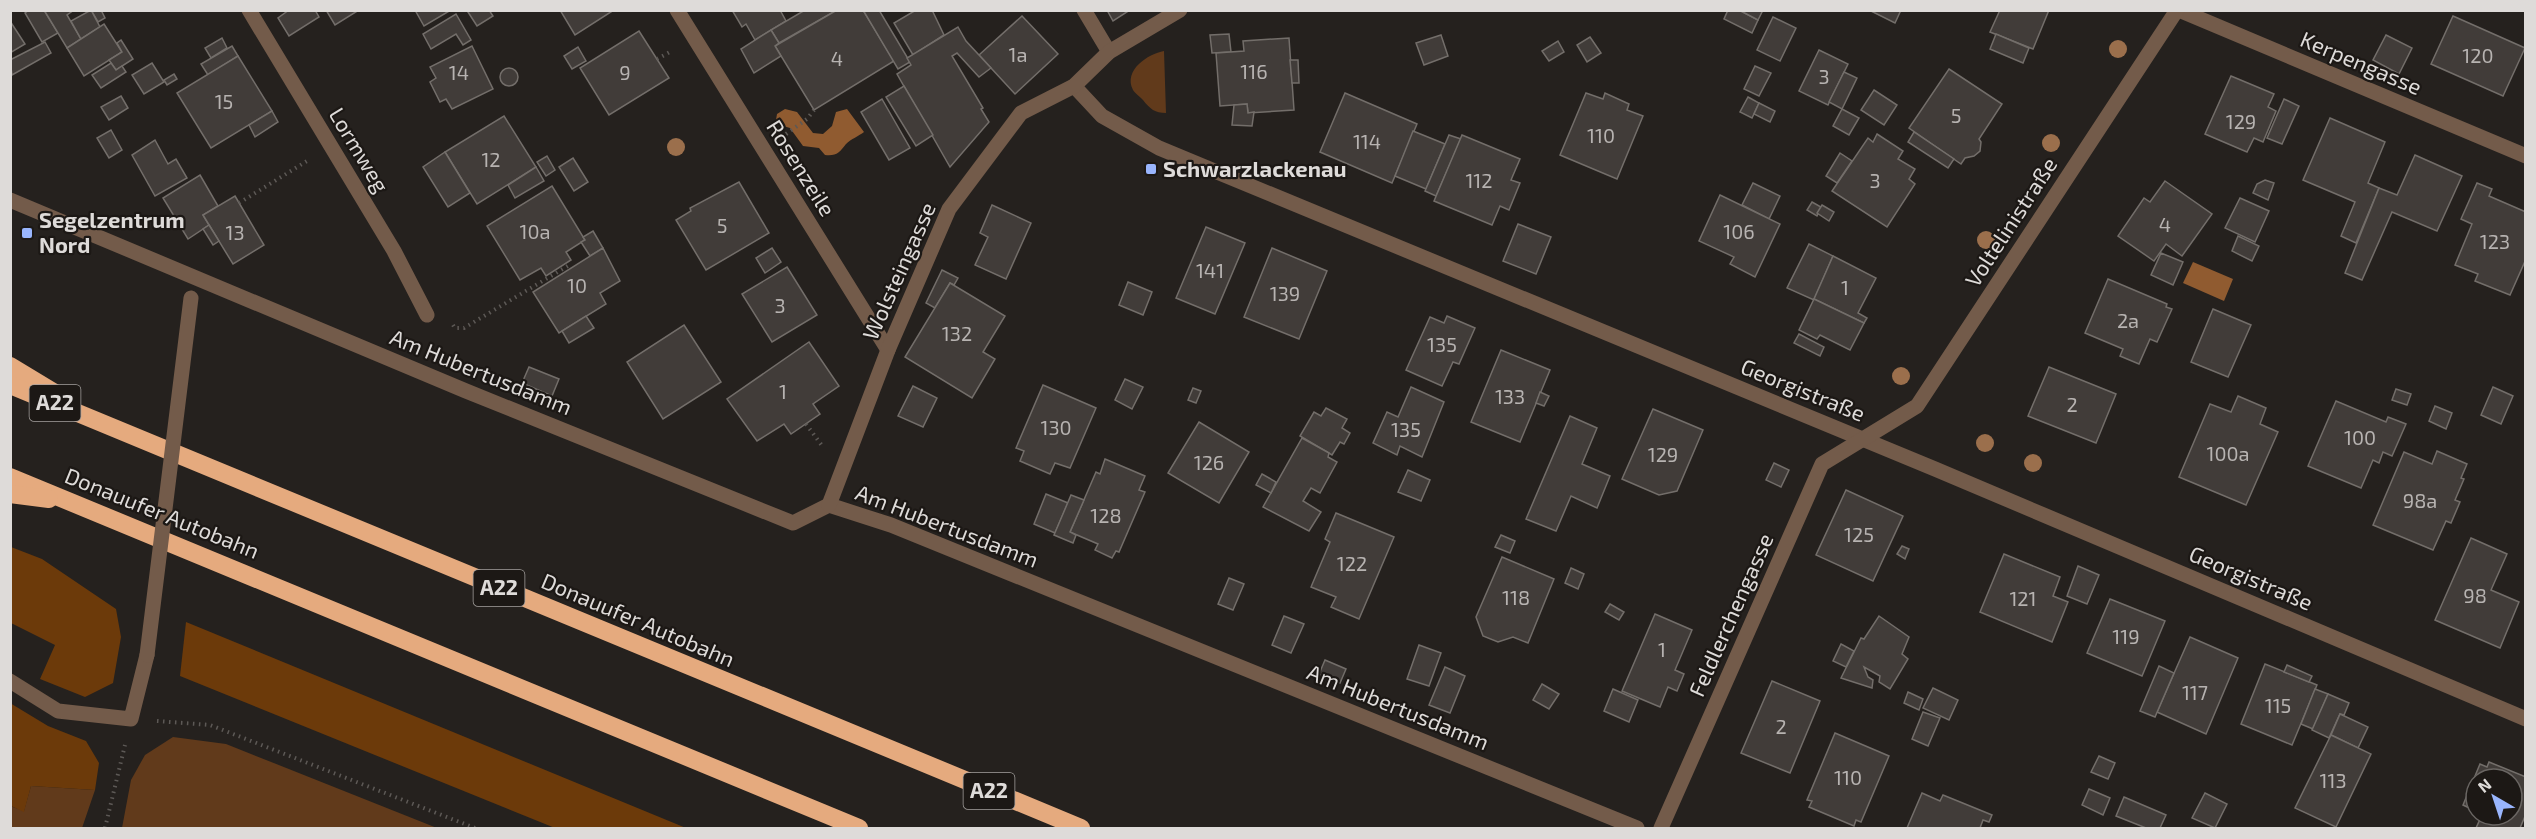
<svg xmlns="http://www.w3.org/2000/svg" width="2536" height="839" font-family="'Exo 2',sans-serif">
<rect width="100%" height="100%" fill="#25211e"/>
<!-- green -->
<g fill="#613a1b">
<path d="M1164 51 1166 113C1155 113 1150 109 1143 100 1140 97 1135 93 1133 90 1123 70 1148 54 1164 51Z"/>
<path d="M173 737 226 744 437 828H122L131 780 145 755Z"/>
<path d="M31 786 95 790 82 828H11L10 806 24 811Z"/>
</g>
<!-- forest -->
<g fill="#6c3a0a">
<path d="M11 547 42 559 116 609 121 637 113 683 85 697 40 679 55 645 11 623Z"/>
<path d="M186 622 686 828H555L180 676Z"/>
<path d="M10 703 48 726 86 741 99 763 95 790 31 786 24 812 11 806Z"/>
</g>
<!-- water -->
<g fill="#905b30">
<path d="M785 109 797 112 813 133 823 134 832 126 836 112 847 109 864 132C859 136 851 139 846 144 839 153 837 156 825 155L819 148 803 146 790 128 780 125 776 120 777 114Z"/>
<path d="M2193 262 2233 279 2224 301 2183 283Z"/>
</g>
<!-- building -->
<g fill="#413c39" stroke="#736e6a" stroke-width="1.5">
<path d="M29 10H44L58 33 42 42 25 13Z"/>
<path d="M44 10H74L67 15 81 39 67 48Z"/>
<path d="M91 10H101L105 18 98 22Z"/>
<path d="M91 10 100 27 81 39 71 21Z"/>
<path d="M289 10H315L319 17 289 36 278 18Z"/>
<path d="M326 10H359L335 25Z"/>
<path d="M415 10H451L424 26Z"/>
<path d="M470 10H489L493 16 477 26 468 12Z"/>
<path d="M560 10H614L575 35Z"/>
<path d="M732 10H780L786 21 755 40 746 24 742 27Z"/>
<path d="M805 10H837L779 43 771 30Z"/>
<path d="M837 10H863L894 61 814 110 775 46Z"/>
<path d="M863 10H879L910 62 898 69Z"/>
<path d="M916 10H932L944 35 913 55 894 23Z"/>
<path d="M1107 10H1130L1113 21Z"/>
<path d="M1728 10H1739L1758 20 1752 33 1724 19Z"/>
<path d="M1739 10H1763L1758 20Z"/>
<path d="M1869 10H1901L1895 23Z"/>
<path d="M2000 10H2049L2033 49 1990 32Z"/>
<path d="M456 14 471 40 463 45 456 34 431 49 423 34Z"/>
<path d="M1022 16 1058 54 1015 94 979 55Z"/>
<path d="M2453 16 2525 48 2503 96 2431 64Z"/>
<path d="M1773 17 1796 28 1780 61 1757 50Z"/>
<path d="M10 21 25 44 10 53Z"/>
<path d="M104 24 122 52 84 76 67 48Z"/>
<path d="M958 27 966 41 991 68 979 77 957 53 952 56 983 108 981 109 989 122 950 167 897 74 911 65 907 58Z"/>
<path d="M771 30 779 43 775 46 781 56 754 73 741 49Z"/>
<path d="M639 31 669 78 609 115 580 68Z"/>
<path d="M1229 34 1231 52 1212 53 1210 35Z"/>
<path d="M1996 34 2029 48 2023 63 1990 49Z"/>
<path d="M1441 35 1448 56 1424 65 1416 43Z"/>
<path d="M2386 35 2412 48 2399 74 2373 60Z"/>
<path d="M1590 37 1601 53 1587 62 1577 45Z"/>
<path d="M222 38 227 48 211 58 205 48Z"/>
<path d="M1289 38 1294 110 1248 113 1247 104 1220 106 1216 53 1244 51 1243 41Z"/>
<path d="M121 40 133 59 116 70 109 60 122 52 117 43Z"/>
<path d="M1558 41 1564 52 1549 61 1542 51Z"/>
<path d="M45 42 51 53 12 75 10 60Z"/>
<path d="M232 46 238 56 208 75 201 64Z"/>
<path d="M472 46 493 89 452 109 446 99 440 102 430 82 436 78 430 67Z"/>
<path d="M578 47 586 61 572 69 564 56Z"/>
<path d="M1819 50 1848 64 1828 105 1799 91Z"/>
<path d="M238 56 272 111 211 148 177 93Z"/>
<path d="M1290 60H1298L1299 83H1292Z"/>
<path d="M111 63 116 70 122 66 126 72 101 88 92 75Z"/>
<path d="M152 63 164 82 144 94 132 75Z"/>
<path d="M1755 66 1771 73 1759 96 1744 89Z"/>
<circle cx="509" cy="77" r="9"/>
<path d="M1949 69 2002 104 1979 139 1981 142 1980 151 1974 156 1965 158 1961 164 1909 128Z"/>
<path d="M1844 72 1857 78 1842 109 1829 102Z"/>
<path d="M174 74 177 79 167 85 164 80Z"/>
<path d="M2231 76 2274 94 2268 107 2276 111 2263 142 2254 138 2247 152 2205 134Z"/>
<path d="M904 86 933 135 916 146 886 97Z"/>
<path d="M1874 90 1897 105 1884 125 1861 110Z"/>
<path d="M1345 93 1417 124 1392 183 1320 152Z"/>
<path d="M1586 93 1603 99 1605 93 1629 104 1627 110 1643 116 1617 179 1560 155Z"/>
<path d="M121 96 128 108 109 120 101 107Z"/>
<path d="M1748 97 1759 103 1752 118 1740 112Z"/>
<path d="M882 99 910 148 889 160 861 112Z"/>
<path d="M2284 99 2299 106 2282 144 2267 138Z"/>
<path d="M1759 103 1775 111 1770 122 1754 114Z"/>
<path d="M1247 104 1248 113 1254 112 1252 126 1232 125 1234 105Z"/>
<path d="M1842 109 1859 118 1849 135 1833 126Z"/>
<path d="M272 111 278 122 255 137 249 125Z"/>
<path d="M504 116 536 167 477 204 445 152Z"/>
<path d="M2330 118 2385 142 2368 183 2379 188 2356 243 2341 236 2355 202 2303 180Z"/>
<path d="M111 130 122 150 109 158 97 138Z"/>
<path d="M1413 131 1445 144 1426 189 1395 176Z"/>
<path d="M1914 132 1954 159 1948 168 1908 142Z"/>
<path d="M1877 134 1903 151 1898 159 1915 169 1909 179 1915 184 1887 227 1832 191 1868 138 1873 142Z"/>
<path d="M1449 135 1461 139 1436 196 1425 191Z"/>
<path d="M1462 135 1520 159 1511 180 1520 183 1509 210 1500 206 1492 225 1434 201Z"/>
<path d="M155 140 168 164 176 159 187 178 155 196 132 155Z"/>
<path d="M445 152 470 193 448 207 423 167Z"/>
<path d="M1840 153 1852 161 1837 183 1826 176Z"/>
<path d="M2415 155 2462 176 2437 231 2392 212 2362 280 2345 273 2379 188 2397 195Z"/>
<path d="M547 156 555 170 546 176 537 162Z"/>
<path d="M573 158 588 182 574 191 559 167Z"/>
<path d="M536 167 544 181 515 198 508 185Z"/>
<path d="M200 175 218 206 203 215 209 225 188 239 163 198Z"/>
<path d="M2265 180 2274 183 2268 200 2253 193 2257 184Z"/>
<path d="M2165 181 2212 214 2182 256 2166 244 2154 261 2118 236 2144 198 2150 202Z"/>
<path d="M739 182 769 233 706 270 676 220 691 211 690 208Z"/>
<path d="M1753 183 1780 196 1769 219 1742 205Z"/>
<path d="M2477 183 2492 189 2489 196 2526 212V259L2510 295 2475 281 2478 274 2455 265 2472 224 2461 219Z"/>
<path d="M552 186 585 240 566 252 571 260 546 276 541 268 520 280 487 226Z"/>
<path d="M1720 195 1780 224 1755 277 1730 264 1734 257 1699 241Z"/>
<path d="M235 196 264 245 233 264 203 215Z"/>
<path d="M2240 198 2269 211 2255 242 2225 228Z"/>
<path d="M1812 202 1821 207 1817 216 1807 210Z"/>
<path d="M992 205 1031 223 1006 279 975 265 988 237 980 233Z"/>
<path d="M1822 205 1834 212 1829 221 1817 213Z"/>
<path d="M1518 224 1551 237 1536 274 1503 261Z"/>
<path d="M209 225 219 241 213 245 203 229Z"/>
<path d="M1206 227 1245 243 1215 314 1176 298Z"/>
<path d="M593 231 603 248 590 256 581 242 585 240 583 237Z"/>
<path d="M2238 236 2259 246 2252 261 2232 251Z"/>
<path d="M1809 244 1833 256 1814 300 1787 288Z"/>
<path d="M603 248 620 281 600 293 606 304 559 333 533 292Z"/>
<path d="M772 248 781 262 765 273 756 258Z"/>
<path d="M1272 248 1327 271 1299 339 1244 317Z"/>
<path d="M2161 253 2183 262 2173 285 2151 275Z"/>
<path d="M1833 256 1876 278 1858 313 1867 318 1864 323 1814 299Z"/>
<path d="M787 267 817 315 772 342 742 294Z"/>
<path d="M942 270 958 278 954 285 950 283 935 308 926 303Z"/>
<path d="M2108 279 2167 304 2166 307 2172 309 2157 342 2150 339 2139 364 2120 356 2123 349 2085 333Z"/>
<path d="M1128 282 1152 292 1143 315 1119 305Z"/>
<path d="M950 283 1005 316 983 352 995 359 972 398 905 357Z"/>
<path d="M1814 299 1864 323 1850 350 1820 335 1817 339 1799 330Z"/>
<path d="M2213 309 2251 325 2228 377 2191 362Z"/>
<path d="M586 316 594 328 569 343 562 331Z"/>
<path d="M1447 316 1475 328 1459 364 1453 362 1442 386 1406 370 1430 317 1444 323Z"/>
<path d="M684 325 721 382 663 419 627 362Z"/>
<path d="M1799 334 1824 347 1820 356 1794 343Z"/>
<path d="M809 342 839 386 813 404 820 414 791 434 784 424 757 441 727 399Z"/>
<path d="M1501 350 1550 370 1520 442 1471 422Z"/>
<path d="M529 367 559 379 552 396 522 383Z"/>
<path d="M2049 367 2116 394 2096 443 2028 416Z"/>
<path d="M1125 379 1143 387 1132 409 1115 400Z"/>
<path d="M1043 385 1096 408 1070 468 1055 463 1050 474 1020 461 1024 451 1016 448Z"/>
<path d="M913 386 937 398 923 427 898 416Z"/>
<path d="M1411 387 1444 402 1422 457 1400 446 1397 455 1373 443 1387 412 1398 417Z"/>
<path d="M2493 387 2513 396 2501 424 2481 415Z"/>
<path d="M1193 388 1201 391 1196 403 1188 400Z"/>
<path d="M2396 389 2411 394 2407 405 2392 400Z"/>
<path d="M1540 392 1549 396 1544 406 1536 403Z"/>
<path d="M2238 396 2266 408 2260 424 2278 432 2246 505 2179 477 2210 404 2231 412Z"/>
<path d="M2336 401 2386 422 2388 417 2406 424 2392 456 2383 452 2379 463 2373 460 2361 488 2308 466Z"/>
<path d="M2435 406 2452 413 2446 429 2429 421Z"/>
<path d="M1326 408 1347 419 1342 428 1350 433 1344 444 1340 442 1332 455 1300 436 1314 412 1321 416Z"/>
<path d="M1653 409 1703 430 1677 491 1659 495 1622 479Z"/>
<path d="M1570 416 1597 428 1582 464 1610 476 1597 508 1571 496 1556 531 1526 519Z"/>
<path d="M1199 422 1249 452 1219 503 1168 473Z"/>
<path d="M1302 438 1329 453 1328 457 1337 462 1320 493 1311 488 1303 501 1321 512 1309 531 1263 507Z"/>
<path d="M2437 451 2467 464 2461 478 2464 479 2455 500 2460 502 2451 523 2446 521 2433 550 2373 525 2404 452 2432 464Z"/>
<path d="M1105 459 1145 476 1139 490 1145 492 1119 552 1116 551 1112 558 1095 550 1098 544 1070 532 1096 472 1100 474Z"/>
<path d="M1774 463 1789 470 1781 487 1766 480Z"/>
<path d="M1408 470 1430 480 1421 501 1398 492Z"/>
<path d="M1262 474 1276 482 1271 493 1256 485Z"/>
<path d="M1846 490 1903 516 1873 581 1816 555Z"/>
<path d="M1046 494 1068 503 1055 533 1034 524Z"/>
<path d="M1071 495 1084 500 1070 532 1076 535 1073 543 1054 535Z"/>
<path d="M1336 513 1394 537 1359 619 1331 607 1336 597 1311 587 1330 542 1325 539Z"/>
<path d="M1501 535 1515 541 1510 553 1495 547Z"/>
<path d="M2471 538 2507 554 2491 590 2519 602 2500 648 2435 620Z"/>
<path d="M1902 546 1909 549 1905 559 1897 554Z"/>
<path d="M2004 554 2060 577 2053 596 2068 602 2052 642 1980 612Z"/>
<path d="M1502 557 1554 579 1528 643 1513 637 1498 642 1483 636 1476 617Z"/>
<path d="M2078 566 2099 575 2087 604 2067 596Z"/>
<path d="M1571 568 1584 574 1578 589 1565 583Z"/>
<path d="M1229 578 1244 584 1233 610 1218 604Z"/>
<path d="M2110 599 2165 621 2142 676 2087 653Z"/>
<path d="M1610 604 1624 612 1619 620 1605 612Z"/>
<path d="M1655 614 1692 630 1675 670 1684 674 1677 691 1668 687 1660 707 1622 691Z"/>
<path d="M1284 616 1304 624 1291 653 1272 645Z"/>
<path d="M1879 616 1909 637 1902 654 1908 659 1890 689 1879 682 1880 676 1864 667 1868 677 1873 680 1872 688 1841 678 1861 638 1864 639Z"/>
<path d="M2190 637 2238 658 2206 734 2157 712Z"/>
<path d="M1841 644 1854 651 1846 667 1833 661Z"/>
<path d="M1419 645 1441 653 1429 686 1407 679Z"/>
<path d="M1325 660 1346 669 1340 683 1319 674Z"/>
<path d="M2265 664 2317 685 2292 745 2241 724Z"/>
<path d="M2287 665 2312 676 2309 682 2284 672Z"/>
<path d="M2159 666 2174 673 2155 717 2140 711Z"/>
<path d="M1445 667 1465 676 1450 713 1429 705Z"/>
<path d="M1772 681 1820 701 1790 773 1741 753Z"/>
<path d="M1542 684 1559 694 1549 709 1533 700Z"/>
<path d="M1933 688 1958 700 1949 720 1923 708Z"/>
<path d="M1613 689 1638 700 1629 722 1604 711Z"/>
<path d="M2315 689 2328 694 2313 729 2301 724Z"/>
<path d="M1908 692 1923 699 1919 710 1904 703Z"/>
<path d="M2328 694 2349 703 2344 715 2340 714 2329 738 2312 730Z"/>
<path d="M1923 712 1940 718 1928 746 1912 739Z"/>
<path d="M2340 714 2368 727 2358 748 2331 735Z"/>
<path d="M1835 733 1889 756 1861 822 1856 820 1854 826 1809 807 1812 801 1807 800Z"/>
<path d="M2331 735 2371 754 2336 827 2295 808Z"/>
<path d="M2099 756 2115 763 2108 779 2091 772Z"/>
<path d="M2489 762 2526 777V814L2520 828H2476L2482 815H2512V779H2476V811L2463 805 2480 764 2487 767Z"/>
<path d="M2089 789 2110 798 2103 815 2082 805Z"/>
<path d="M1922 793 1940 801 1943 795 1992 815 1989 822 1983 820 1980 828H1907Z"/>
<path d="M2205 793 2227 804 2215 828 2192 818Z"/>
<path d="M2124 797 2166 815 2160 828H2146L2116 816Z"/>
</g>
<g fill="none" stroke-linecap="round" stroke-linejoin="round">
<!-- path -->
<g stroke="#5d5956" stroke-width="4" stroke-dasharray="1.5 4.5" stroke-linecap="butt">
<path d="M657 59 670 52"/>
<path d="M786 134 807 119 814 110"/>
<path d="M239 203 307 161"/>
<path d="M453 325 455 328H464L571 264"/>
<path d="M806 424 823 447"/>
<path d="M157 721 210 725 475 828"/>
<path d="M105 828 125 745"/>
</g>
<!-- minor -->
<g stroke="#735b4a" stroke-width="15">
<path d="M249 10 394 251 427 315"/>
<path d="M677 10 888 350"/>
<path d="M1084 10 1109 52"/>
<path d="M2179 10 2526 156"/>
<path d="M1074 86 1102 116 1159 148 1935 469 2526 719"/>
<path d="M10 200 466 391 793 523 829 505 891 525 1637 828"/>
<path d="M829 505 888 350 949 209 1021 113 1074 86 1109 52 1180 10"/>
<path d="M10 681 58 711 131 719 147 655"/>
<path d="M1661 828 1822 464 1917 406 2177 10"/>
</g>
<!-- highway -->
<g stroke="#e5aa7e" stroke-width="18">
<path d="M10 366 58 395"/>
<path d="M10 385 1081 828"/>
<path d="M10 477 859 828"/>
<path d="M10 494 49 499"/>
</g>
<!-- minor-bridge -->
<path stroke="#735b4a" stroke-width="15" d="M147 655 191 298"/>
</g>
<!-- trees -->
<g fill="#9b6f4c">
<circle cx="2118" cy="49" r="9"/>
<circle cx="2051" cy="143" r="9"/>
<circle cx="676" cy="147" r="9"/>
<circle cx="1986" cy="240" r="9"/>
<circle cx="1901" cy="376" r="9"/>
<circle cx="1985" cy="443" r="9"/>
<circle cx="2033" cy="463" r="9"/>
</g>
<!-- markers -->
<g fill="#99b5fd" stroke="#1c1815" stroke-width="2">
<rect x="1145" y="163" width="12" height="12" rx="3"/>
<rect x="21" y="227" width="12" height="12" rx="3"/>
</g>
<g text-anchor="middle" stroke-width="4.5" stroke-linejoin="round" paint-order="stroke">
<!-- number labels -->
<g font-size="20" fill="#b7b3b1">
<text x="1018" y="62">1a</text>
<text x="2478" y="63">120</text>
<text x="837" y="66">4</text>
<text x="1254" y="79">116</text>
<text x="459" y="80">14</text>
<text x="625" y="80">9</text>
<text x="1824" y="84">3</text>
<text x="224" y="109">15</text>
<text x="1956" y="123">5</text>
<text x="2241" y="129">129</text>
<text x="1601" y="143">110</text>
<text x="1367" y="149">114</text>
<text x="491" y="167">12</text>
<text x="1479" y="188">112</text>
<text x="1875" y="188">3</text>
<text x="2165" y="232">4</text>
<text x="722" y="233">5</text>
<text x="535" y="239">10a</text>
<text x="1739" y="239">106</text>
<text x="235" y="240">13</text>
<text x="2495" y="249">123</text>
<text x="1210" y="278">141</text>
<text x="577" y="293">10</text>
<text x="1845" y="295">1</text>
<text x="1285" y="301">139</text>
<text x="780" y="313">3</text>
<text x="2128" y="328">2a</text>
<text x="957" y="341">132</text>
<text x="1442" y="352">135</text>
<text x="783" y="399">1</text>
<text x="1510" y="404">133</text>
<text x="2072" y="412">2</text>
<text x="1056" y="435">130</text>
<text x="1406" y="437">135</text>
<text x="2360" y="445">100</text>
<text x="2228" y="461">100a</text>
<text x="1663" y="462">129</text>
<text x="1209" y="470">126</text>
<text x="2420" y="508">98a</text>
<text x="1106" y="523">128</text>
<text x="1859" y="542">125</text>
<text x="1352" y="571">122</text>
<text x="2475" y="603">98</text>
<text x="1516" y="605">118</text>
<text x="2023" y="606">121</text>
<text x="2126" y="644">119</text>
<text x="1662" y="657">1</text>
<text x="2195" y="700">117</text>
<text x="2278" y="713">115</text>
<text x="1781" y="734">2</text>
<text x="1848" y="785">110</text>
<text x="2333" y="788">113</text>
</g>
<!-- shield labels -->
<g fill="#1c1815" stroke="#a4a09e" stroke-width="1.5">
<rect x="29.5" y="385" width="51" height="36" rx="4.5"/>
<rect x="473.5" y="570" width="51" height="36" rx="4.5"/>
<rect x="963.5" y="773" width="51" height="36" rx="4.5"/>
</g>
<g font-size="21" font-weight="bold" fill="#dedbd9">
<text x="55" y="410">A22</text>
<text x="499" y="595">A22</text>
<text x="989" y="798">A22</text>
</g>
<!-- street labels -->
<g font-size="22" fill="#dedbd9" stroke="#1c1815">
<text transform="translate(2361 63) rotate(23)" y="8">Kerpengasse</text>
<text transform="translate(359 150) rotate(59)" y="8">Lormweg</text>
<text transform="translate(801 168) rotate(58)" y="8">Rosenzeile</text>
<text transform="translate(2011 222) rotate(-57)" y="8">Voltelinistraße</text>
<text transform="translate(899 271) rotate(-66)" y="8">Wolsteingasse</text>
<text transform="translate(481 372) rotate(22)" y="8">Am Hubertusdamm</text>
<text transform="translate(1803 390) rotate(22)" y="8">Georgistraße</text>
<text transform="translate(162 513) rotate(22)" y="8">Donauufer Autobahn</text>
<text transform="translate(947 526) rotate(21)" y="8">Am Hubertusdamm</text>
<text transform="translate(2251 578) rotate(23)" y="8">Georgistraße</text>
<text transform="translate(1731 615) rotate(-66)" y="8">Feldlerchengasse</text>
<text transform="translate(638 620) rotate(23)" y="8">Donauufer Autobahn</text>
<text transform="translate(1398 707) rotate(22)" y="8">Am Hubertusdamm</text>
</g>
<!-- poi labels -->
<g font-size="22" font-weight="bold" fill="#dedbd9" stroke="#1c1815" text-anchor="start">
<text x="1163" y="177">Schwarzlackenau</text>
<text x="39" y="228">Segelzentrum<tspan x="39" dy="25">Nord</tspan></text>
</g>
</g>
<!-- border -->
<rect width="2536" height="839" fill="none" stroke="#dedbd9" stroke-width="24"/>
<!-- north arrow -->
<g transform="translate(2494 797) rotate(321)"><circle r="28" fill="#1c1815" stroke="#6a6663" stroke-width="1.5"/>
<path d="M0-4.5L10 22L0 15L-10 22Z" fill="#99b5fd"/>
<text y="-9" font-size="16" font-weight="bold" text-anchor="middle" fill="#dedbd9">N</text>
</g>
</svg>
